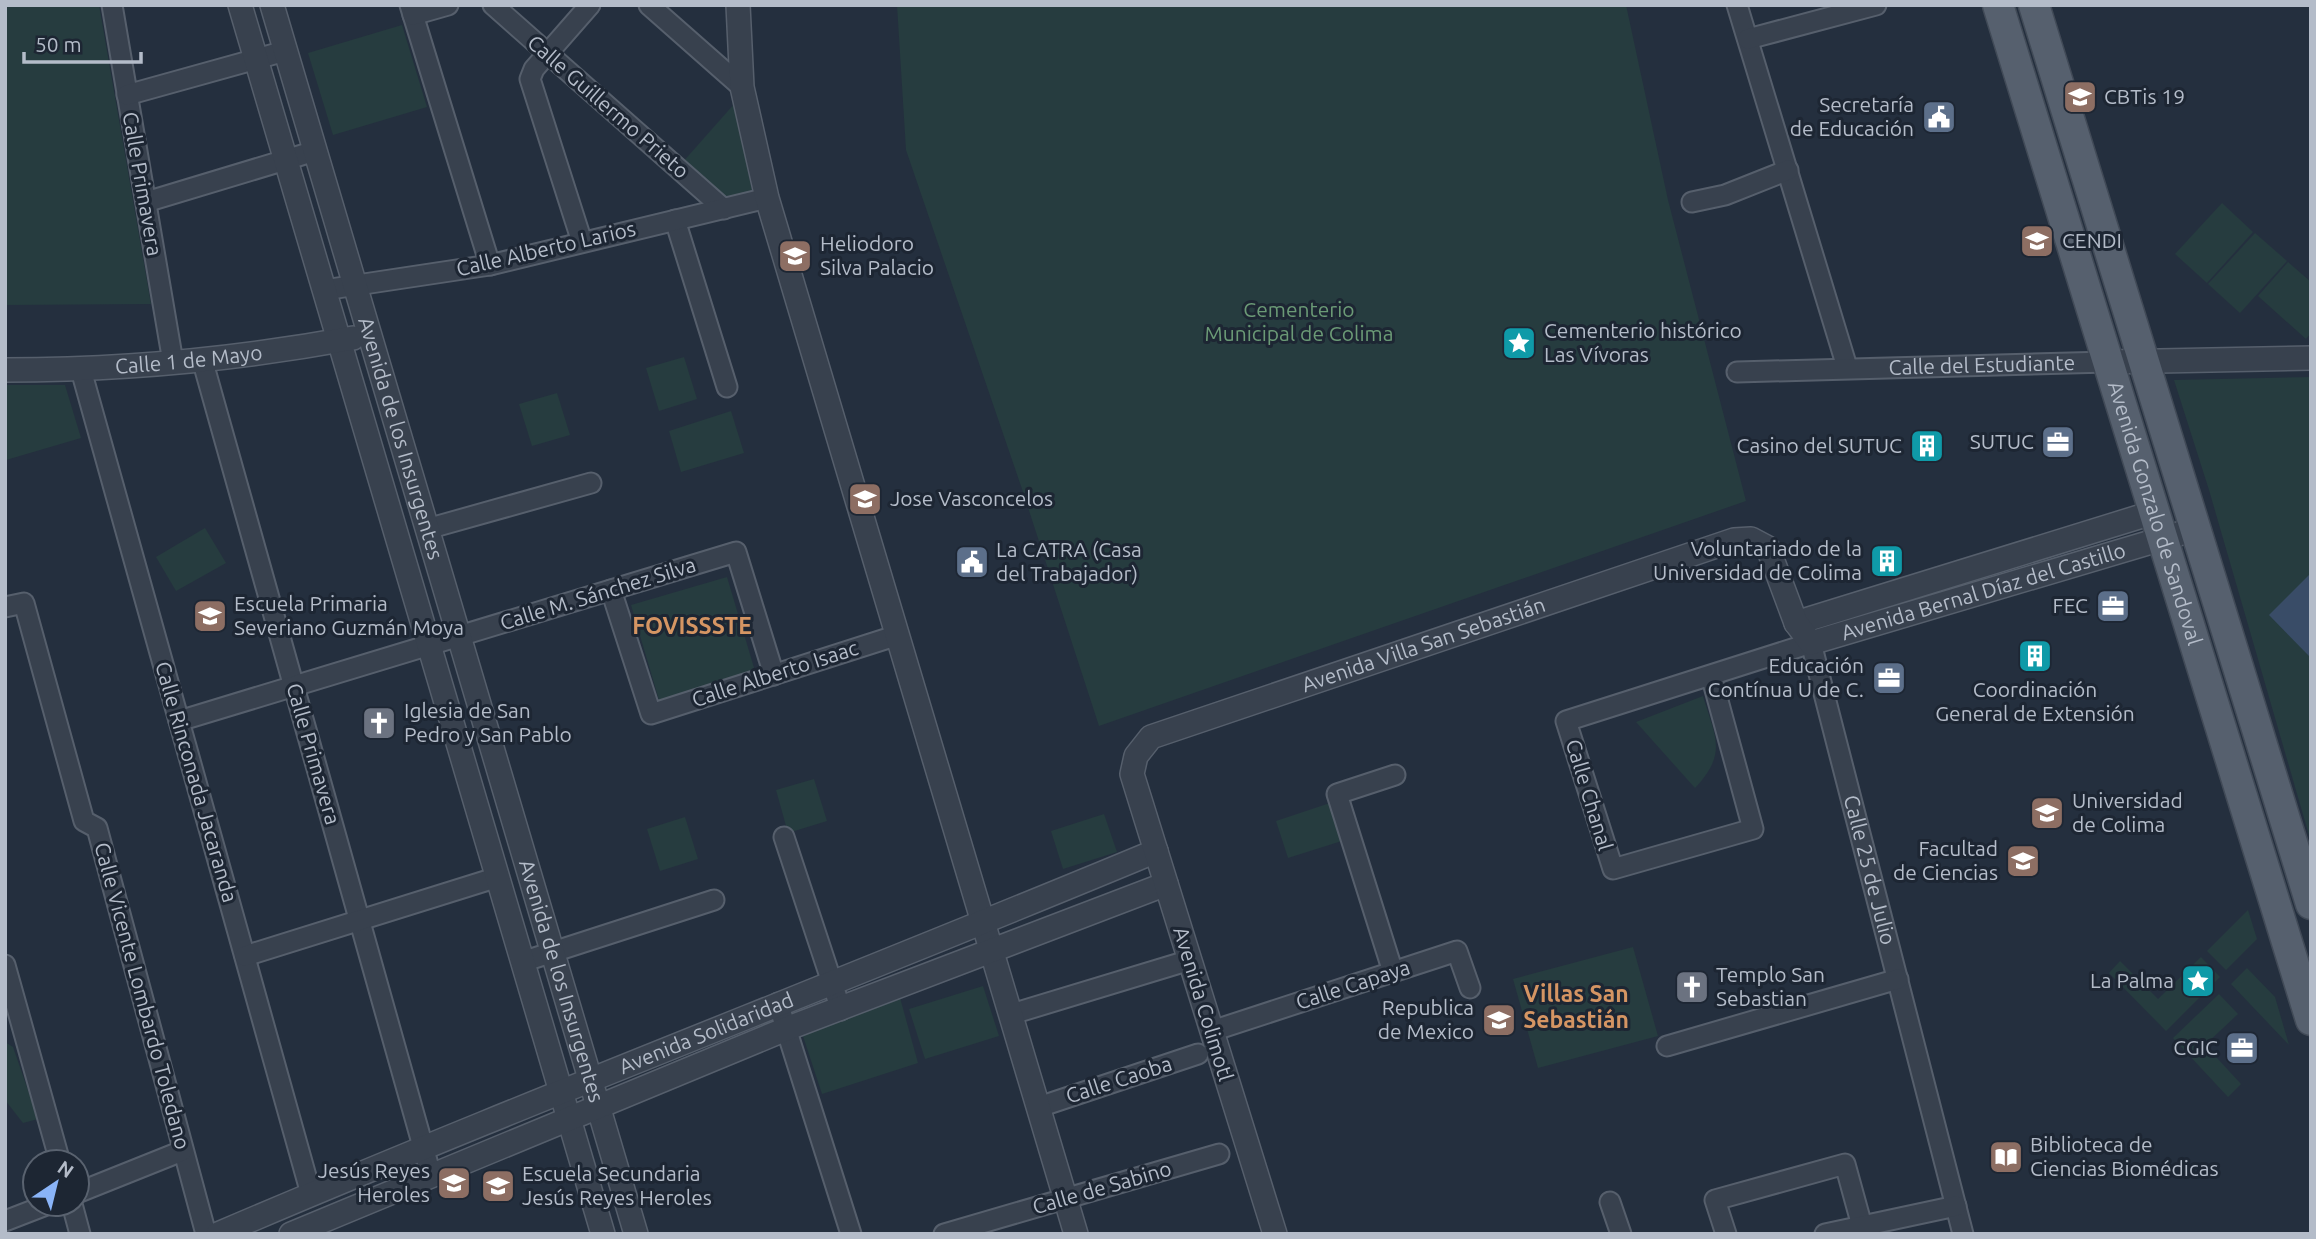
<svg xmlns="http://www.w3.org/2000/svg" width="2316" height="1239" font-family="Ubuntu,sans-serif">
<rect width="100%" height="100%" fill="#242f3e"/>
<!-- green -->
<g fill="#263c3f">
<path d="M5 5H99L151 304 5 305Z"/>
<path d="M897 5H1626L1668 200 1746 501 1099 726 1022 489 906 150Z"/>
<path d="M402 25 427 107 333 135 308 53Z"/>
<path d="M735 103 752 191 723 200 682 163Z"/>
<path d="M2222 203 2253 232 2207 283 2175 254Z"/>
<path d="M2255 233 2287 261 2240 313 2208 284Z"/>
<path d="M2288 262 2311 282V333L2306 339 2258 296Z"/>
<path d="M684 357 697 399 659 411 646 368Z"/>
<path d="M2311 377V842L2209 490 2174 380Z"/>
<path d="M5 385H65L81 438 6 460Z"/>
<path d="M557 393 570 435 532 446 519 404Z"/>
<path d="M731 411 744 453 681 472 669 431Z"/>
<path d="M205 528 226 563 176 591 156 557Z"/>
<path d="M727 577 755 671 659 700 631 605Z"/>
<path d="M1703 696C1715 737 1728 753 1695 788L1636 722Z"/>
<path d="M814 779 827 821 788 833 776 790Z"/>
<path d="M1333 802 1345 840 1288 858 1276 821Z"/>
<path d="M1104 814 1117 852 1063 869 1051 831Z"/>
<path d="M685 817 698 859 660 871 647 829Z"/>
<path d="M2248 910 2257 939 2226 970 2207 951Z"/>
<path d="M1633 947 1658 1036 1538 1068 1513 979Z"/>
<path d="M2201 957 2220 977 2166 1031 2109 973 2120 961 2158 999Z"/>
<path d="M2247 968 2275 997 2289 1045 2231 984Z"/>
<path d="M983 986 999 1036 925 1059 909 1009Z"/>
<path d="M899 994 918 1063 822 1094 802 1033Z"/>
<path d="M2219 994 2238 1014 2205 1045 2241 1084 2228 1097 2173 1038Z"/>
<path d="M5 1042 13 1047 38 1119 23 1123 5 1100Z"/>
</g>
<!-- water -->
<path fill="#394c67" d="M2311 573V654L2309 656 2269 615Z"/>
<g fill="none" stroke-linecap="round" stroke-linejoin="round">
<!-- minor casing -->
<g stroke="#565f6c" stroke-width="23">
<g id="minor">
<path d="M112 5 173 362"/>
<path d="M410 5 490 265"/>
<path d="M493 5 724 209"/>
<path d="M649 5 742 87"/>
<path d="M1737 5 1847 367"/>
<path d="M413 15 448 5"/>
<path d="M1748 39 1876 5"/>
<path d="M127 95 285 51"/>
<path d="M146 202 315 151"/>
<path d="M1692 202 1725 195 1788 170"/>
<path d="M675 220 727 387"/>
<path d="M582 242 530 79 534 69 590 5"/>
<path d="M324 290 490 265 767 198"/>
<path d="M202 359 431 1175"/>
<path d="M81 370 311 1194"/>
<path id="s1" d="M1737 372 2108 362"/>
<path d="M427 529 591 483"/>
<path d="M611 590 651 714 898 635"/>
<path d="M5 607 24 603 84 821 97 828 206 1234"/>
<path id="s2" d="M1711 675 1753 829 1613 869 1566 721 1811 643 1963 1234"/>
<path d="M179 721 736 552 774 675"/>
<path d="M784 837 841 1010"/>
<path d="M245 956 498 877"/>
<path d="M522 962 714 900"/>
<path d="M5 965 60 1162"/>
<path d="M1393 972 1337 794 1395 775"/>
<path d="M778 1003 851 1234"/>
<path d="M1012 1014 1190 960"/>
<path d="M1212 1031 1457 951 1470 988"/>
<path d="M1667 1046 1898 979"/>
<path d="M1039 1107 1198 1054"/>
<path d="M77 1193 182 1151"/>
<path d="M1610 1202 1621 1234"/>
<path d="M72 1204 80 1234"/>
<path d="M5 1221 49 1204"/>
<path d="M944 1234 1219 1154"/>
<path d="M1726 1234 1715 1200 1845 1164 1862 1226"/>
<path d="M1825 1234 1956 1206"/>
</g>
</g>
<!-- tertiary casing -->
<g stroke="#565f6c" stroke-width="26">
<g id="tertiary">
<path d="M240 5 603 1234"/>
<path id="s3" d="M272 5 636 1234"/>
<path d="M738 5 742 87 767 198 1076 1234"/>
<path d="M2108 362 2311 358"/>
<path id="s4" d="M5 370C121 370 238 359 353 338"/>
<path d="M1796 623 2155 512"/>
<path id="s5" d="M218 1234C529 1101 844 981 1156 851"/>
<path d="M291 1234 786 1029 1166 884"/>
<path id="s6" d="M1275 1234 1132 774 1136 756 1151 737 1734 540 1751 539 1768 548 1796 623 1811 643 2195 529"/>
</g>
</g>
<!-- primary casing -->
<g stroke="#414a57" stroke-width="33">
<g id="primary">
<path id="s7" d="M1998 5 2311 1020"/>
<path d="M2034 5 2311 904"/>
</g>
</g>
<!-- minor -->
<use href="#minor" stroke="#38414e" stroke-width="19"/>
<!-- tertiary -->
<use href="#tertiary" stroke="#38414e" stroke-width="23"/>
<!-- primary -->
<use href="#primary" stroke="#56606e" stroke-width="30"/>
</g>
<!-- icons -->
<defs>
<g id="university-square" transform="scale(1.75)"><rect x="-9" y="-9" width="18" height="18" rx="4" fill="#8d6e63" stroke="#1d2633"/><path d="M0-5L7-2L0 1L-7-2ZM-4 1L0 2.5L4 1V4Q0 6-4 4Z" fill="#fff"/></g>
<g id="civic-square" transform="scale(1.75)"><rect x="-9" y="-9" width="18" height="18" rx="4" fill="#5c6f8a" stroke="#1d2633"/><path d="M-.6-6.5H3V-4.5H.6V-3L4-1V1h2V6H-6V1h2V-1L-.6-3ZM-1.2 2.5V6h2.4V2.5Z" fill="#fff"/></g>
<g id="school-square" transform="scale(1.75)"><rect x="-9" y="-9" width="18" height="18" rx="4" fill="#8d6e63" stroke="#1d2633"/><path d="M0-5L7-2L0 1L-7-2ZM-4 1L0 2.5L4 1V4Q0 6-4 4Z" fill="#fff"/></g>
<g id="sight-square" transform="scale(1.75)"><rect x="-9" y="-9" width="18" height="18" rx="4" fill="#0f9aa8" stroke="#1d2633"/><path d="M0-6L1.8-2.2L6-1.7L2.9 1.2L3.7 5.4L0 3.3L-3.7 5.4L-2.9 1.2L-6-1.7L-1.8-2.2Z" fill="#fff"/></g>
<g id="office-square" transform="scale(1.75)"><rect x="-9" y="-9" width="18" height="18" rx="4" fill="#5c6f8a" stroke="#1d2633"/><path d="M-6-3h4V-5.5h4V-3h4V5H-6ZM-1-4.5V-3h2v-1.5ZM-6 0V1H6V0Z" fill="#fff"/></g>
<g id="building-square" transform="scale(1.75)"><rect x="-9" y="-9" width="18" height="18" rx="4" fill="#0f9aa8" stroke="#1d2633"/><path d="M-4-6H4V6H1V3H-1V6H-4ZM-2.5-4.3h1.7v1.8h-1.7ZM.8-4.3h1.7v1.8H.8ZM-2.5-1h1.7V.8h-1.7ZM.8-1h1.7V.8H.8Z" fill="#fff"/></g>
<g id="church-square" transform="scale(1.75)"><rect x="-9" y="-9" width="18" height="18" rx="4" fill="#6b7280" stroke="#1d2633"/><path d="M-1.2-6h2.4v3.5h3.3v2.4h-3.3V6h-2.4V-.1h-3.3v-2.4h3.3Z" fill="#fff"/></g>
<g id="library-square" transform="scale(1.75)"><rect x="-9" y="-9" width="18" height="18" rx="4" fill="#8d6e63" stroke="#1d2633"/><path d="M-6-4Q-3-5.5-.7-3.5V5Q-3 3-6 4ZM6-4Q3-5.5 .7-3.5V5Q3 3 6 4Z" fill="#fff"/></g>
</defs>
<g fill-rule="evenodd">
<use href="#university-square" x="2080" y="97"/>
<use href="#civic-square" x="1939" y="117"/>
<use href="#school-square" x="2037" y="241"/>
<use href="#school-square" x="795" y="256"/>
<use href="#sight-square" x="1519" y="343"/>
<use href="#office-square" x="2058" y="442"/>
<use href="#building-square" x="1927" y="446"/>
<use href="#school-square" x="865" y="499"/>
<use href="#building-square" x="1887" y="561"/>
<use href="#civic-square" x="972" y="562"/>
<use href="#office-square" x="2113" y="606"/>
<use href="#school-square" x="210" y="616"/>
<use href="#building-square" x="2035" y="656"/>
<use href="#office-square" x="1889" y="678"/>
<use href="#church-square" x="379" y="723"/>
<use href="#university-square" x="2047" y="813"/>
<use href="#university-square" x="2023" y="861"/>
<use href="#sight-square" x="2198" y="981"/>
<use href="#church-square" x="1692" y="987"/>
<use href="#school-square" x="1499" y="1020"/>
<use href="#office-square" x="2242" y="1048"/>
<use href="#library-square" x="2006" y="1157"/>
<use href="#school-square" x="454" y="1183"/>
<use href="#school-square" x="498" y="1186"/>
</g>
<g text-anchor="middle" stroke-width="6" stroke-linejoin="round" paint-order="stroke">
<!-- poi labels -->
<g font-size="21" fill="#b4bcc9" stroke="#1d2633" text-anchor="start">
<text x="2104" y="104">CBTis 19</text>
<text x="1914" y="112" text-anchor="end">Secretaría<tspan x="1914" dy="24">de Educación</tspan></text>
<text x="2062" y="248">CENDI</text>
<text x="820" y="251">Heliodoro<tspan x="820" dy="24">Silva Palacio</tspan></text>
<text x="1544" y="338">Cementerio histórico<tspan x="1544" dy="24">Las Vívoras</tspan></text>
<text x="2034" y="449" text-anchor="end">SUTUC</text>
<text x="1902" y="453" text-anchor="end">Casino del SUTUC</text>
<text x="890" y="506">Jose Vasconcelos</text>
<text x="1862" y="556" text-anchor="end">Voluntariado de la<tspan x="1862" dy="24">Universidad de Colima</tspan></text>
<text x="996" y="557">La CATRA (Casa<tspan x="996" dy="24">del Trabajador)</tspan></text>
<text x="234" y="611">Escuela Primaria<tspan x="234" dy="24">Severiano Guzmán Moya</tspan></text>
<text x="2088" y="613" text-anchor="end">FEC</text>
<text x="1864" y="673" text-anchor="end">Educación<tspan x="1864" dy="24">Contínua U de C.</tspan></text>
<text x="2035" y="697" text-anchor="middle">Coordinación<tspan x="2035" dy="24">General de Extensión</tspan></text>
<text x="404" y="718">Iglesia de San<tspan x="404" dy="24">Pedro y San Pablo</tspan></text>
<text x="2072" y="808">Universidad<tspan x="2072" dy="24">de Colima</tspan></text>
<text x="1998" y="856" text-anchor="end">Facultad<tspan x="1998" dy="24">de Ciencias</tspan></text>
<text x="1716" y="982">Templo San<tspan x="1716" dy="24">Sebastian</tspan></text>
<text x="2174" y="988" text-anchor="end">La Palma</text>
<text x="1474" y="1015" text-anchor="end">Republica<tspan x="1474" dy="24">de Mexico</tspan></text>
<text x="2218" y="1055" text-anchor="end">CGIC</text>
<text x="2030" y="1152">Biblioteca de<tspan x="2030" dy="24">Ciencias Biomédicas</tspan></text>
<text x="430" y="1178" text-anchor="end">Jesús Reyes<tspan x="430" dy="24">Heroles</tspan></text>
<text x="522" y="1181">Escuela Secundaria<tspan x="522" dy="24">Jesús Reyes Heroles</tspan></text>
</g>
<!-- street labels -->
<g font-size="21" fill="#b4bcc9" stroke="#1d2633">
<text transform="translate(608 107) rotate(41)" y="7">Calle Guillermo Prieto</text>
<text transform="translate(142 184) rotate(80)" y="7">Calle Primavera</text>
<text transform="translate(546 249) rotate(-13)" y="7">Calle Alberto Larios</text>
<text dy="7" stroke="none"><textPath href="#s4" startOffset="184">Calle 1 de Mayo</textPath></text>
<text dy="7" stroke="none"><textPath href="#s1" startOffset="245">Calle del Estudiante</textPath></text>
<text dy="7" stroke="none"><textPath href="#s3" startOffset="452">Avenida de los Insurgentes</textPath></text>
<text dy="7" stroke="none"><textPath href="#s7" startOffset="532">Avenida Gonzalo de Sandoval</textPath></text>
<text dy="7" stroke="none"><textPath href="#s6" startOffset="1461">Avenida Bernal Díaz del Castillo</textPath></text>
<text transform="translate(598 594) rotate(-17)" y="7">Calle M. Sánchez Silva</text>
<text dy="7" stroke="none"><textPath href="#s6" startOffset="812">Avenida Villa San Sebastián</textPath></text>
<text transform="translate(775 674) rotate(-18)" y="7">Calle Alberto Isaac</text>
<text transform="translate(313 754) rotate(74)" y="7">Calle Primavera</text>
<text transform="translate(196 782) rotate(74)" y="7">Calle Rinconada Jacaranda</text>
<text transform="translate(1589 795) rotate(73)" y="7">Calle Chanal</text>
<text dy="7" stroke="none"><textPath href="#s2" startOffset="952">Calle 25 de Julio</textPath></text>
<text dy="7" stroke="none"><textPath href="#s3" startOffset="1018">Avenida de los Insurgentes</textPath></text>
<text transform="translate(1353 985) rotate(-18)" y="7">Calle Capaya</text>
<text transform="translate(142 996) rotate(75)" y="7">Calle Vicente Lombardo Toledano</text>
<text transform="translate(1203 1004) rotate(73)" y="7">Avenida Colimotl</text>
<text dy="7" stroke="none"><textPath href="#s5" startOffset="528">Avenida Solidaridad</textPath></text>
<text transform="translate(1119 1080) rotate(-18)" y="7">Calle Caoba</text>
<text transform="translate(1102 1188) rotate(-16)" y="7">Calle de Sabino</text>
</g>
<!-- park labels -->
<g font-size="21" fill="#6b9a76" stroke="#1d2633">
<text x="1299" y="317">Cementerio<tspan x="1299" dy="24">Municipal de Colima</tspan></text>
</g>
<!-- neighbourhood labels -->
<g font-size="23" font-weight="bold" fill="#d59563" stroke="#1d2633">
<text x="692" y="634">FOVISSSTE</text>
<text x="1576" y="1002">Villas San<tspan x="1576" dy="26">Sebastián</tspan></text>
</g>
</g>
<!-- border -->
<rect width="2316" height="1239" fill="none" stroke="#b4bcc9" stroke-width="14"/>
<!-- north arrow -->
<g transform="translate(56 1183) rotate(35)"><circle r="33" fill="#1d2633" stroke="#59626f" stroke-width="2"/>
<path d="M0-5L12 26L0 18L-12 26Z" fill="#8ab4f8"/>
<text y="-10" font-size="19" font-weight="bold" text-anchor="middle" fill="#b4bcc9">N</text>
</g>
<!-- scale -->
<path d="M24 52v10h117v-10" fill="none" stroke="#b4bcc9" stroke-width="3.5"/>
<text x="35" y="52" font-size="21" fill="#b4bcc9" stroke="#1d2633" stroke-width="5" paint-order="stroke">50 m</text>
</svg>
